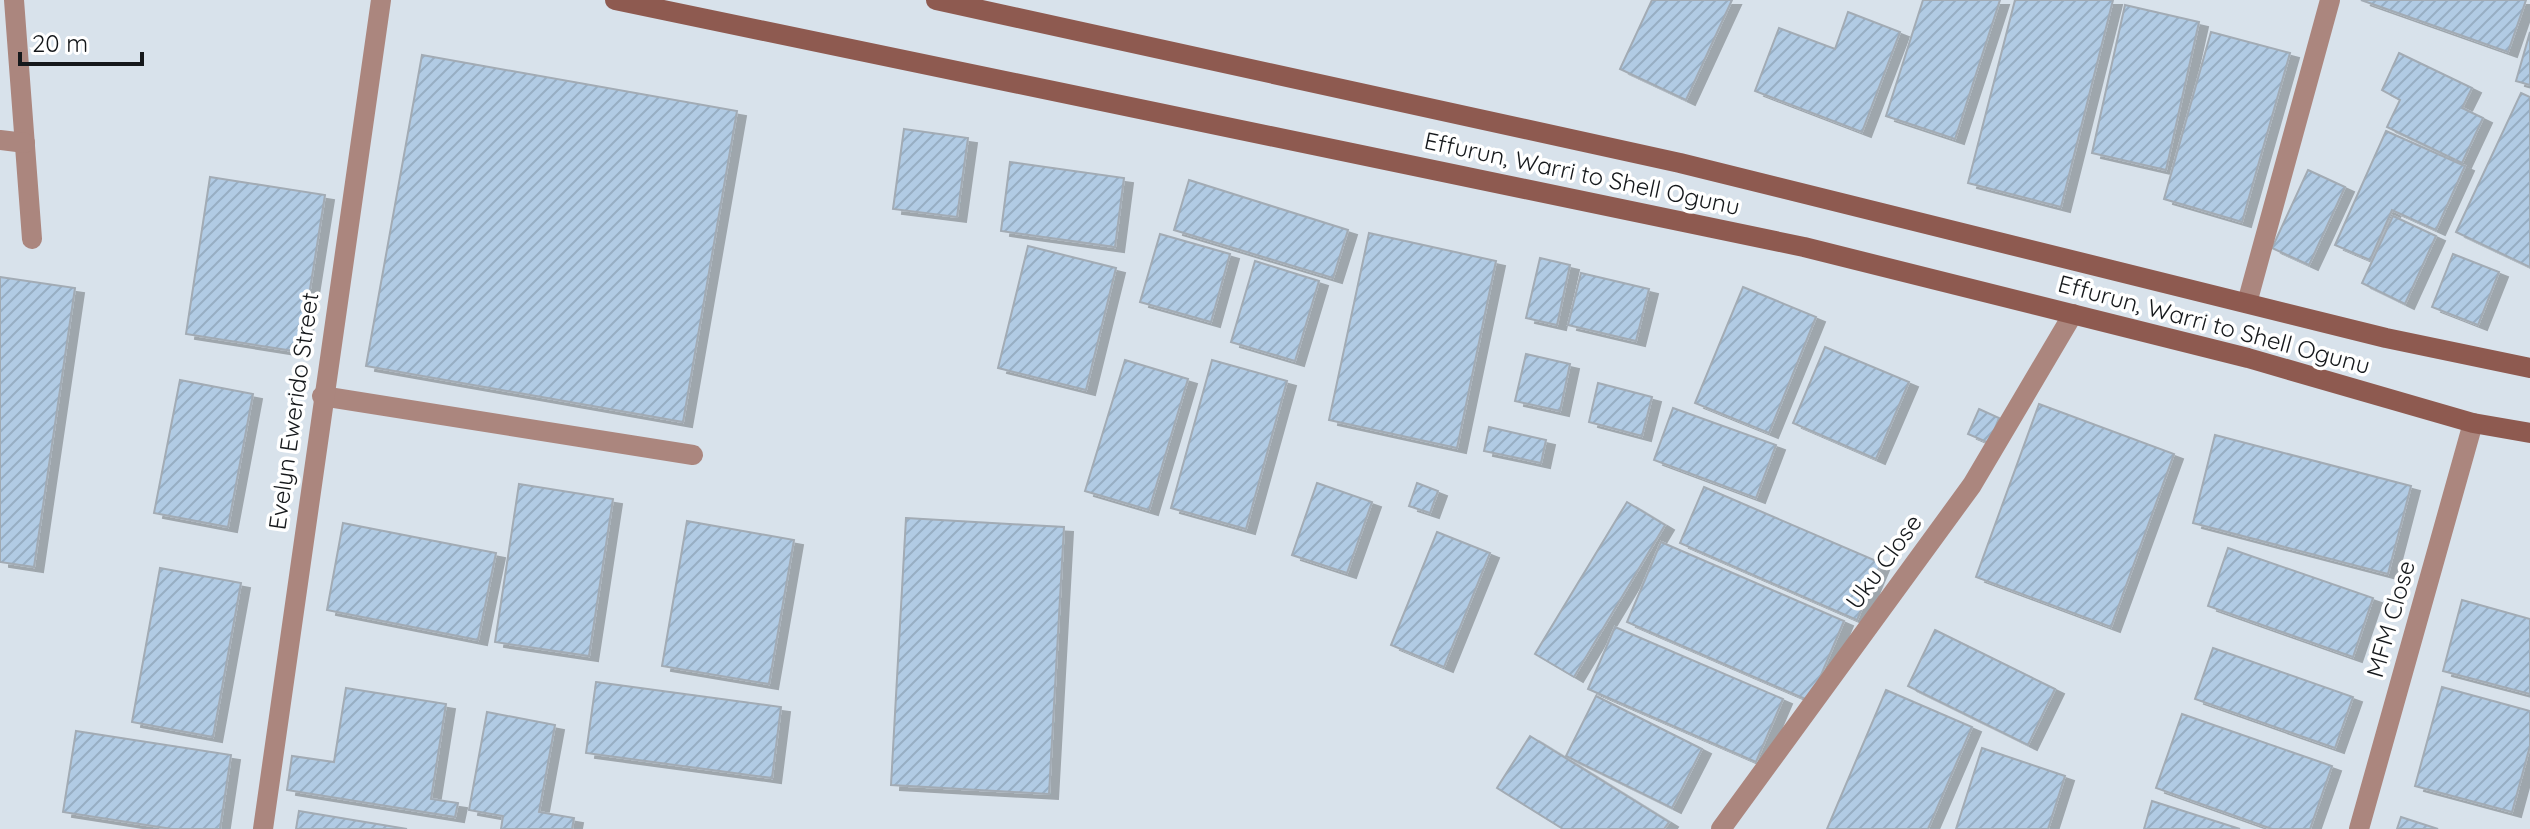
<svg xmlns="http://www.w3.org/2000/svg" width="2530" height="829" font-family="Quicksand,sans-serif">
<defs>
<pattern id="building-hatch" width="6" height="6" patternUnits="userSpaceOnUse" patternTransform="scale(2)"><rect width="6" height="6" fill="#b1cbe4"/><path d="M-1 1l2-2M0 6l6-6M5 7l2-2" fill="none" stroke="#97aec3"/></pattern>
<filter id="shadow"><feDropShadow dx="9" dy="5" stdDeviation="0" flood-color="#0004"/></filter>
</defs>
<rect width="100%" height="100%" fill="#d8e2eb"/>
<!-- building -->
<g fill="url(#building-hatch)" stroke="#a2abb4" stroke-width="2" filter="url(#shadow)">
<path d="M1652 0H1732L1686 100 1620 69Z"/>
<path d="M1923 0H2000L1955 139 1886 116Z"/>
<path d="M2015 0H2113L2061 207 1968 183Z"/>
<path d="M2361 0H2526L2508 52Z"/>
<path d="M2125 5 2199 22 2166 170 2092 153Z"/>
<path d="M1848 12 1900 32 1862 132 1755 91 1779 28 1835 49Z"/>
<path d="M2211 32 2290 53 2242 222 2164 199Z"/>
<path d="M2530 32V85L2516 81Z"/>
<path d="M2399 53 2472 88 2462 108 2483 118 2462 163 2387 127 2400 100 2382 90Z"/>
<path d="M422 55 737 111 683 422 366 366Z"/>
<path d="M2521 93 2530 97V267L2456 232Z"/>
<path d="M904 129 968 138 957 217 893 209Z"/>
<path d="M2386 131 2465 166 2436 230 2392 210 2370 260 2335 245Z"/>
<path d="M1010 162 1124 178 1115 247 1001 231Z"/>
<path d="M2308 170 2345 187 2309 265 2272 248Z"/>
<path d="M210 177 325 195 300 352 186 334Z"/>
<path d="M1189 180 1348 230 1333 278 1174 230Z"/>
<path d="M2393 216 2436 236 2405 304 2362 283Z"/>
<path d="M1369 233 1496 261 1457 448 1329 420Z"/>
<path d="M1160 234 1230 254 1211 322 1140 302Z"/>
<path d="M1028 246 1116 268 1086 390 998 368Z"/>
<path d="M2453 254 2499 272 2478 325 2432 307Z"/>
<path d="M1540 258 1570 265 1557 325 1526 318Z"/>
<path d="M1255 261 1319 281 1295 361 1231 342Z"/>
<path d="M1581 273 1649 289 1636 341 1568 325Z"/>
<path d="M0 277 75 288 34 567 0 562Z"/>
<path d="M1743 287 1816 317 1769 433 1695 403Z"/>
<path d="M1825 347 1909 382 1876 459 1793 423Z"/>
<path d="M1526 354 1570 364 1560 411 1515 401Z"/>
<path d="M1125 360 1188 379 1149 510 1085 491Z"/>
<path d="M1212 360 1287 381 1246 529 1171 508Z"/>
<path d="M180 380 253 394 228 527 154 513Z"/>
<path d="M1598 383 1652 397 1642 436 1589 422Z"/>
<path d="M2039 404 2174 454 2111 627 1976 577Z"/>
<path d="M1673 408 1776 445 1756 498 1654 460Z"/>
<path d="M1979 409 1999 418 1989 443 1968 434Z"/>
<path d="M1489 427 1546 440 1541 463 1484 451Z"/>
<path d="M2215 435 2411 486 2388 574 2193 523Z"/>
<path d="M1317 483 1372 502 1347 573 1292 555Z"/>
<path d="M1417 483 1438 491 1430 513 1409 506Z"/>
<path d="M519 484 613 499 589 656 495 642Z"/>
<path d="M1704 487 1881 563 1857 620 1680 543Z"/>
<path d="M1627 502 1665 525 1574 677 1535 654Z"/>
<path d="M906 518 1064 527 1049 794 891 785Z"/>
<path d="M687 521 794 540 769 684 662 666Z"/>
<path d="M343 523 496 553 478 640 327 610Z"/>
<path d="M1437 532 1490 553 1444 667 1391 645Z"/>
<path d="M1661 542 1844 621 1810 701 1627 622Z"/>
<path d="M2228 548 2373 598 2353 657 2208 606Z"/>
<path d="M160 568 241 583 213 737 132 722Z"/>
<path d="M2462 600 2530 619V694L2443 671Z"/>
<path d="M1615 627 1783 699 1756 762 1588 689Z"/>
<path d="M1935 630 2055 689 2028 745 1908 686Z"/>
<path d="M2213 648 2353 697 2335 748 2195 699Z"/>
<path d="M596 682 781 707 772 778 586 753Z"/>
<path d="M2442 687 2530 711V746L2512 812 2415 786Z"/>
<path d="M346 688 446 704 431 799 458 803 455 817 287 790 292 756 334 762Z"/>
<path d="M1886 690 1972 727 1928 829H1827Z"/>
<path d="M1596 696 1702 749 1672 808 1566 756Z"/>
<path d="M487 712 555 725 539 812 574 818 572 829H501L503 816 469 810Z"/>
<path d="M2182 714 2332 766 2310 829H2272L2156 788Z"/>
<path d="M76 731 231 755 220 829H172L63 812Z"/>
<path d="M1530 736 1669 822 1664 829H1563L1497 788Z"/>
<path d="M1982 748 2065 776 2048 829H1956Z"/>
<path d="M2152 801 2240 829H2144Z"/>
<path d="M299 811 407 829H296Z"/>
<path d="M2401 817 2438 829H2397Z"/>
</g>
<g fill="none" stroke-linecap="round" stroke-linejoin="round">
<!-- lane -->
<g stroke="#ab867e" stroke-width="20">
<path d="M14 0 32 239"/>
<path d="M0 140 25 143"/>
</g>
<!-- street -->
<g stroke="#ab867e" stroke-width="20">
<path d="M2247 303 2330 0"/>
<path d="M322 396 693 455"/>
<path d="M263 829 381 0"/>
<path d="M1721 829 1972 485 2073 314"/>
<path d="M2359 829 2473 423"/>
</g>
<!-- secondary -->
<g stroke="#8e5a50" stroke-width="20">
<path d="M615 0 1804 247 2248 358 2473 423 2530 433"/>
<path d="M936 0 1680 163 2386 338 2530 368"/>
</g>
</g>
<g text-anchor="middle" stroke-width="7" stroke-linejoin="round" paint-order="stroke">
<!-- street labels -->
<g font-size="24" fill="#15181b" stroke="#fff">
<text transform="translate(1582 174) rotate(12)" y="8">Effurun, Warri to Shell Ogunu</text>
<text transform="translate(2214 325) rotate(15)" y="8">Effurun, Warri to Shell Ogunu</text>
<text transform="translate(294 411) rotate(-82)" y="8">Evelyn Ewerido Street</text>
<text transform="translate(1884 562) rotate(-54)" y="8">Uku Close</text>
<text transform="translate(2391 619) rotate(-74)" y="8">MFM Close</text>
</g>
</g>
<!-- scale -->
<path d="M20 52v12h122v-12" fill="none" stroke="#15181b" stroke-width="4"/>
<text x="32" y="52" font-size="24" fill="#15181b" stroke="#ffffff" stroke-width="6" paint-order="stroke">20 m</text>
</svg>
